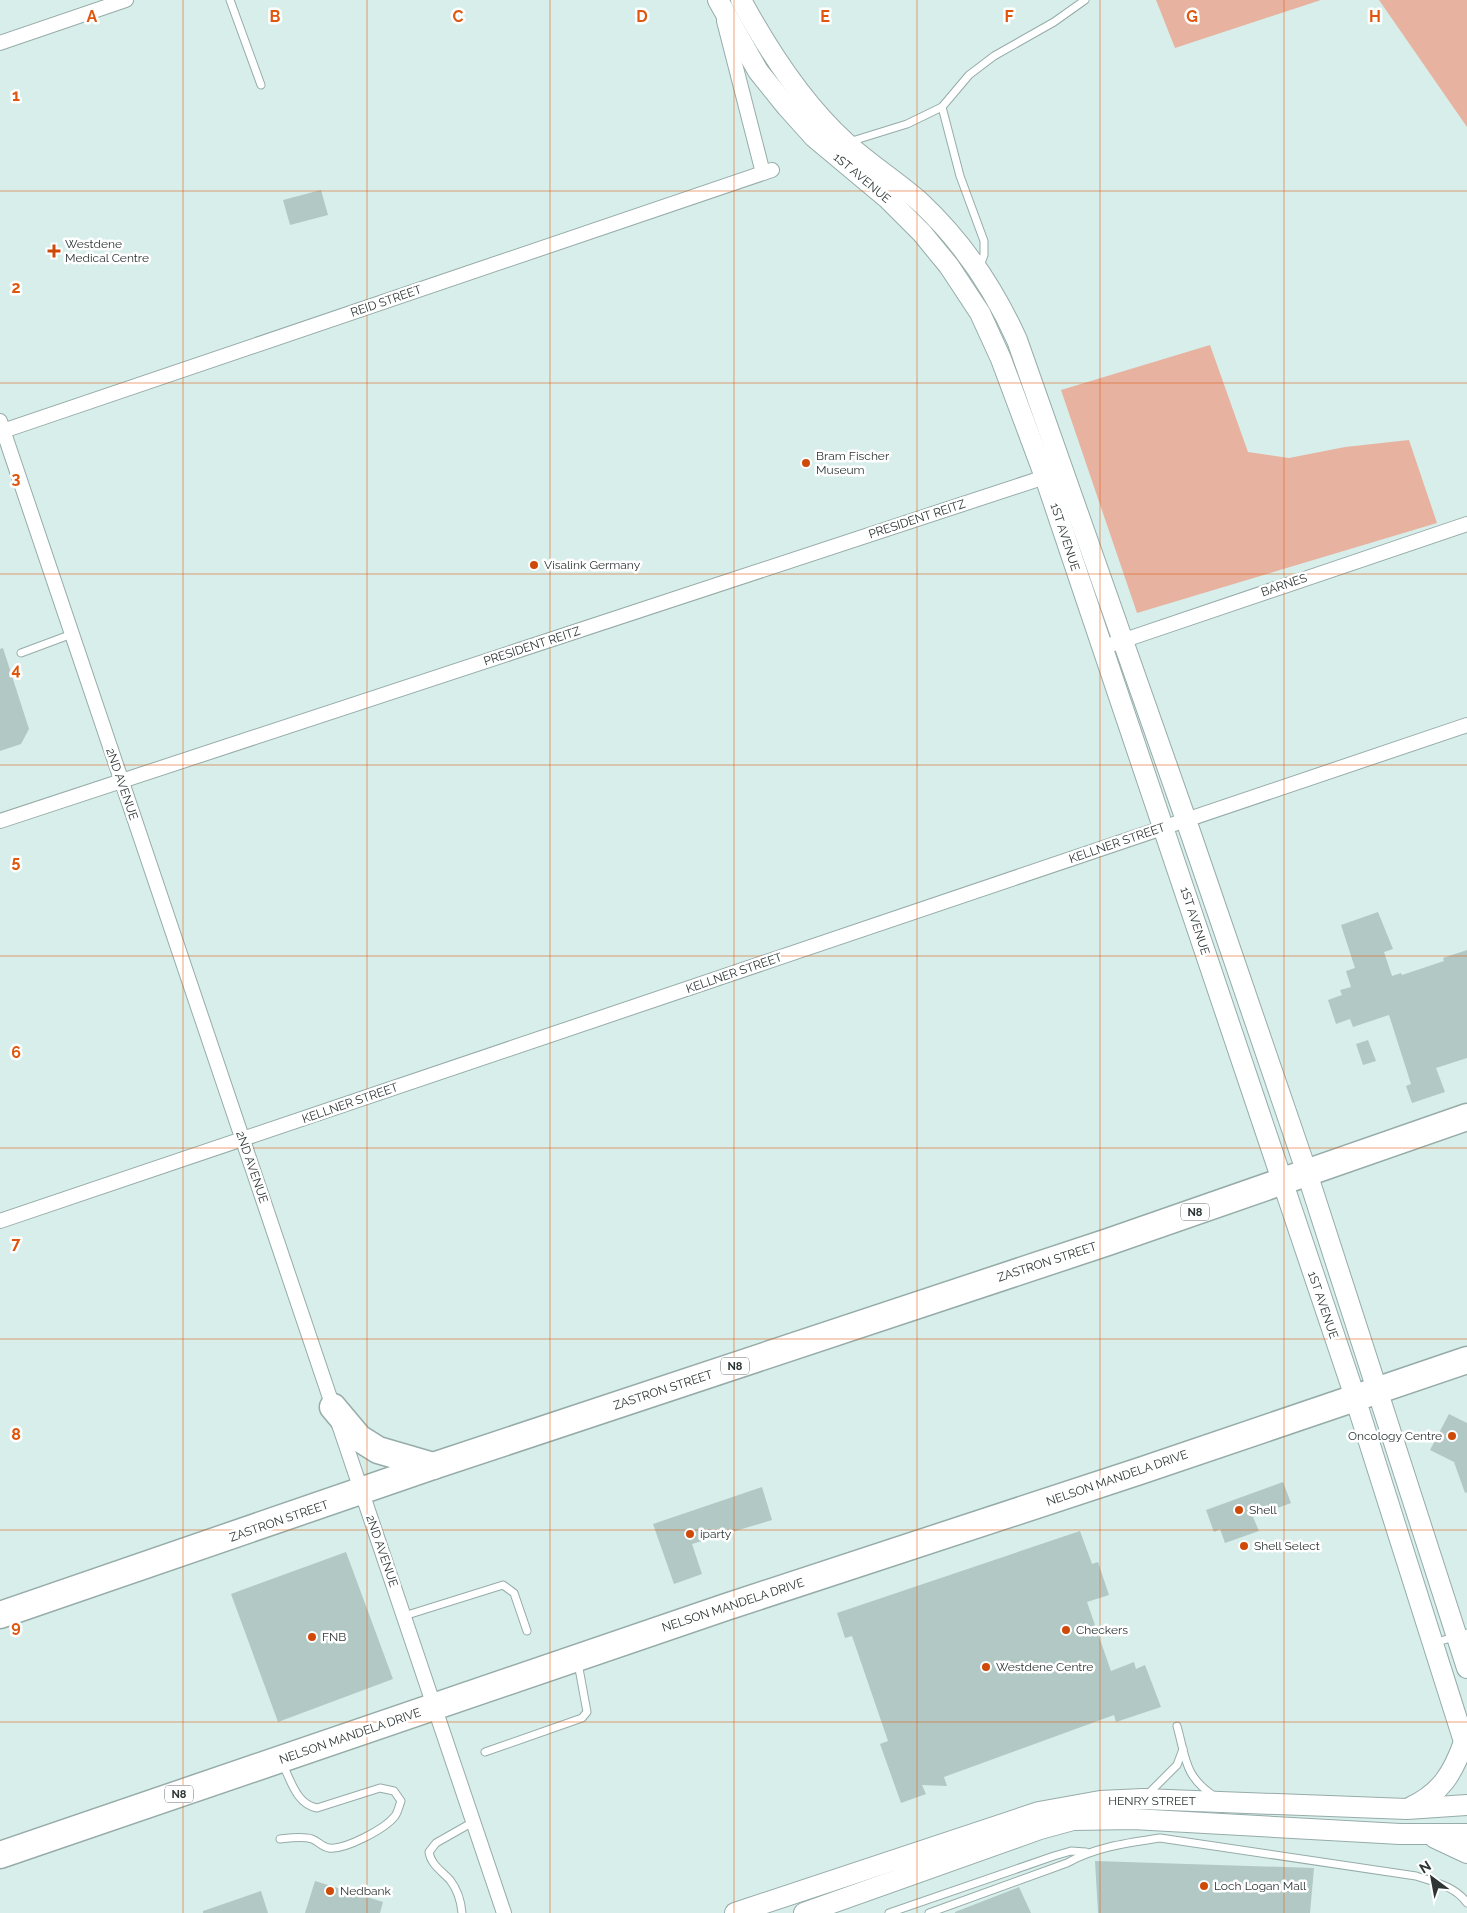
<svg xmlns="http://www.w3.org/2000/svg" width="1467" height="1913" font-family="Raleway,sans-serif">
<rect width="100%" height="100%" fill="#d7eeeb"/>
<!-- green -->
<g fill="#e7b3a0">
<path d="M1156 0H1321L1175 48Z"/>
<path d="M1379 0H1467V127Z"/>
<path d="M1210 345 1248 452 1289 458 1345 447 1409 440 1437 523 1137 613 1061 390Z"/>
</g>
<!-- building -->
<g fill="#b2c8c5">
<path d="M321 190 328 215 290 225 283 200Z"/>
<path d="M3 648 29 729 21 744 0 751V649Z"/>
<path d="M1378 912 1393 949 1384 952 1392 976 1401 973 1402 975 1444 961 1443 958 1467 950V1058L1436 1068 1445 1092 1412 1103 1406 1086 1411 1084 1389 1015 1353 1027 1350 1019 1336 1024 1328 1000 1342 995 1340 990 1351 987 1346 971 1355 968 1341 925Z"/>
<path d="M1368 1040 1376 1061 1363 1065 1356 1044Z"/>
<path d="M1449 1414 1467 1423V1492L1465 1493 1454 1462 1430 1450Z"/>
<path d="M1283 1482 1291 1503 1253 1517 1259 1531 1225 1543 1220 1529 1214 1532 1206 1510Z"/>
<path d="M762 1487 772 1520 692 1544 702 1574 674 1584 653 1524Z"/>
<path d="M1080 1531 1092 1564 1098 1562 1109 1595 1087 1602 1111 1671 1134 1662 1136 1669 1145 1665 1161 1707 1116 1722 1114 1715 944 1777 947 1786 922 1785 926 1794 901 1803 880 1744 888 1741 852 1636 845 1638 837 1613Z"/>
<path d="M346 1552 393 1679 278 1722 231 1594Z"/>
<path d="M1095 1861 1314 1868 1310 1913H1098Z"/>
<path d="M315 1881 383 1902 380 1913H305Z"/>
<path d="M1019 1887 1031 1913H955V1912Z"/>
<path d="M261 1891 268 1913H203V1911Z"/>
</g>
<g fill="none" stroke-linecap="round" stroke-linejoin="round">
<!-- lane casing -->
<g stroke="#96aca9" stroke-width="9">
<g id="lane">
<path d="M230 0 261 85"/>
<path d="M942 107 960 176 984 241V255L980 266"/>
<path d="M849 142 907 124 942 107 969 75 994 56 1054 22 1085 0"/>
<path d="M21 653 72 634"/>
<path d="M404 1616 503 1585 514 1593 527 1631"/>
<path d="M1434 1643 1467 1633"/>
<path d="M1177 1726C1186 1758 1184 1776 1214 1796"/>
<path d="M485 1752 582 1718 587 1712 578 1663"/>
<path d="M1147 1795 1177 1765 1183 1749"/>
<path d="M280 1839C290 1838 302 1836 312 1839 318 1841 322 1847 329 1848 345 1850 385 1829 395 1816 398 1812 399 1806 401 1801L394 1791 380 1788 317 1808C296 1804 291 1780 282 1763"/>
<path d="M462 1913C461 1901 457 1889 450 1880 442 1871 431 1865 429 1852L436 1843 473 1822"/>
<path d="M889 1913 1054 1856 1071 1851 1086 1852"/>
<path d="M929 1913 1067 1863C1096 1847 1127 1843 1160 1838L1416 1876C1434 1882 1455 1886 1467 1903"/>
</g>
</g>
<!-- street casing -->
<g stroke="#96aca9" stroke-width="16">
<g id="street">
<path d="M724 21 763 173"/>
<path d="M0 43 126 0"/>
<path d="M0 421 504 1913"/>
<path d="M0 432 772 170"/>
<path d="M1101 648 1467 524"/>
<path d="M0 821 1054 474"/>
<path d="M0 1221 1467 725"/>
</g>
</g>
<!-- secondary casing -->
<g stroke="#96aca9" stroke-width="22">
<g id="secondary">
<path d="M718 0 758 71 787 107 814 137 887 198 922 233 949 266 980 313 1001 359 1045 477 1350 1382 1467 1751"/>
<path d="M741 0C768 50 803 104 846 143 869 164 896 181 920 202 963 242 993 287 1017 340L1186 820 1307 1173 1467 1668"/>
<path d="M1411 1807C1441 1793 1453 1773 1464 1742"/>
<path d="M1435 1838 1467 1853"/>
<path d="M735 1913 1039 1812 1100 1801 1143 1799 1407 1809 1467 1805"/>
<path d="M804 1913 1040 1829 1073 1820 1133 1819 1400 1834H1467"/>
</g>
</g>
<!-- highway casing -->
<g stroke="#96aca9" stroke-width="29">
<g id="highway">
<path d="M333 1407 359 1438 378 1450 433 1466"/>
<path d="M0 1615 433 1466 1108 1242 1467 1117"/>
<path d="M0 1855 726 1607 1140 1471 1467 1360"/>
</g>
</g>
<!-- lane -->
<use href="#lane" stroke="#fff" stroke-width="7"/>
<!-- street -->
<use href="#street" stroke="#fff" stroke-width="14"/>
<!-- secondary -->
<use href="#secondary" stroke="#fff" stroke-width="20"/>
<!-- highway -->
<use href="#highway" stroke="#fff" stroke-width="26"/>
</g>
<!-- grid -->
<path fill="none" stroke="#df570e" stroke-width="1" stroke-opacity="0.55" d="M183 0V1913M367 0V1913M550 0V1913M734 0V1913M917 0V1913M1100 0V1913M1284 0V1913M0 191H1467M0 383H1467M0 574H1467M0 765H1467M0 956H1467M0 1148H1467M0 1339H1467M0 1530H1467M0 1722H1467"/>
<!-- markers -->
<g fill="#cf4908" stroke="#fff" stroke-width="2">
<path d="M51.5 243.5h5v5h5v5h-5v5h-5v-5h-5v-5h5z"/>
<circle cx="806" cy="463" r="5"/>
<circle cx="534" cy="565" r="5"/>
<circle cx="1452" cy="1436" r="5"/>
<circle cx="1239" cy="1510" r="5"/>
<circle cx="690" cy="1534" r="5"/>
<circle cx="1244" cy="1546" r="5"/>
<circle cx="1066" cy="1630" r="5"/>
<circle cx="312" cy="1637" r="5"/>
<circle cx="986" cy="1667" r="5"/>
<circle cx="1204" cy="1886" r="5"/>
<circle cx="330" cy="1891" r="5"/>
</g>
<g text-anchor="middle" stroke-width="5" stroke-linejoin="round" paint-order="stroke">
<!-- shield labels -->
<g fill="#fff" stroke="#6c7272" stroke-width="1">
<rect x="1181" y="1203.5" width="28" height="17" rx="4"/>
<rect x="721" y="1357.5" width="28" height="17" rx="4"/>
<rect x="165" y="1785.5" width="28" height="17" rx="4"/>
</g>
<g font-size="11" font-weight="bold" fill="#2d3635">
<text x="1195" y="1216">N8</text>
<text x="735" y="1370">N8</text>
<text x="179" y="1798">N8</text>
</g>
<!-- street labels -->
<g font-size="12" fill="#2d3635" stroke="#fff">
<text transform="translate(862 178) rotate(40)" y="4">1ST AVENUE</text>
<text transform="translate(386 301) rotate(-19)" y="4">REID STREET</text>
<text transform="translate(917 519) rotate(-18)" y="4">PRESIDENT REITZ</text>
<text transform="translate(1065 537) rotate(72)" y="4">1ST AVENUE</text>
<text transform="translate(1284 585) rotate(-19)" y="4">BARNES</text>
<text transform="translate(532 646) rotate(-18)" y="4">PRESIDENT REITZ</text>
<text transform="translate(122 784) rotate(71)" y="4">2ND AVENUE</text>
<text transform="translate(1117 843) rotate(-19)" y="4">KELLNER STREET</text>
<text transform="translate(1195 921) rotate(72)" y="4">1ST AVENUE</text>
<text transform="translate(734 973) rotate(-19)" y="4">KELLNER STREET</text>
<text transform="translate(350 1103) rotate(-19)" y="4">KELLNER STREET</text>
<text transform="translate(252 1167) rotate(71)" y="4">2ND AVENUE</text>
<text transform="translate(1047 1262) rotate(-18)" y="4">ZASTRON STREET</text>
<text transform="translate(1323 1305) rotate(71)" y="4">1ST AVENUE</text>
<text transform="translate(663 1390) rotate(-18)" y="4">ZASTRON STREET</text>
<text transform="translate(1117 1478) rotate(-19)" y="4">NELSON MANDELA DRIVE</text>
<text transform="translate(279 1521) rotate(-19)" y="4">ZASTRON STREET</text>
<text transform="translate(382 1551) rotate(71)" y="4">2ND AVENUE</text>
<text transform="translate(733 1605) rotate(-18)" y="4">NELSON MANDELA DRIVE</text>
<text transform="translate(350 1736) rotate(-19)" y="4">NELSON MANDELA DRIVE</text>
<text x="1152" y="1805">HENRY STREET</text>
</g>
<!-- poi labels -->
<g font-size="12" fill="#2d3635" stroke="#fff" text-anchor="start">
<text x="65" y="248">Westdene<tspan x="65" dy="14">Medical Centre</tspan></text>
<text x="816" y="460">Bram Fischer<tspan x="816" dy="14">Museum</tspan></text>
<text x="544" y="569">Visalink Germany</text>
<text x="1442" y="1440" text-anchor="end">Oncology Centre</text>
<text x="1249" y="1514">Shell</text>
<text x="700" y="1538">iparty</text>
<text x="1254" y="1550">Shell Select</text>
<text x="1076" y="1634">Checkers</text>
<text x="322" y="1641">FNB</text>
<text x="996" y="1671">Westdene Centre</text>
<text x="1214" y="1890">Loch Logan Mall</text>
<text x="340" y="1895">Nedbank</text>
</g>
</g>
<g font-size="16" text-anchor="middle" font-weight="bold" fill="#df570e" stroke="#fff" stroke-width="5" stroke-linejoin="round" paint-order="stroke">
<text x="92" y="22">A</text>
<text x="275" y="22">B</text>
<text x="458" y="22">C</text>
<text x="642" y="22">D</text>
<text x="825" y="22">E</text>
<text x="1009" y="22">F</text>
<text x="1192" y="22">G</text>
<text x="1375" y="22">H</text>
<text x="16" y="101">1</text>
<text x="16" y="293">2</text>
<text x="16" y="484">3</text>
<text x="16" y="675">4</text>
<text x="16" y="867">5</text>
<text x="16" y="1058">6</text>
<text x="16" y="1249">7</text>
<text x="16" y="1440">8</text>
<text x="16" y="1632">9</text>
</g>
<!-- north arrow -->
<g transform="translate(1432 1878) rotate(328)" stroke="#ffffff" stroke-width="4" paint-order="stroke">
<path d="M0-4L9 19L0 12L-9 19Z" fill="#2d3635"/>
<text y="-8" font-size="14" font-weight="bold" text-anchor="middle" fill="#2d3635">N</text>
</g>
</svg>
